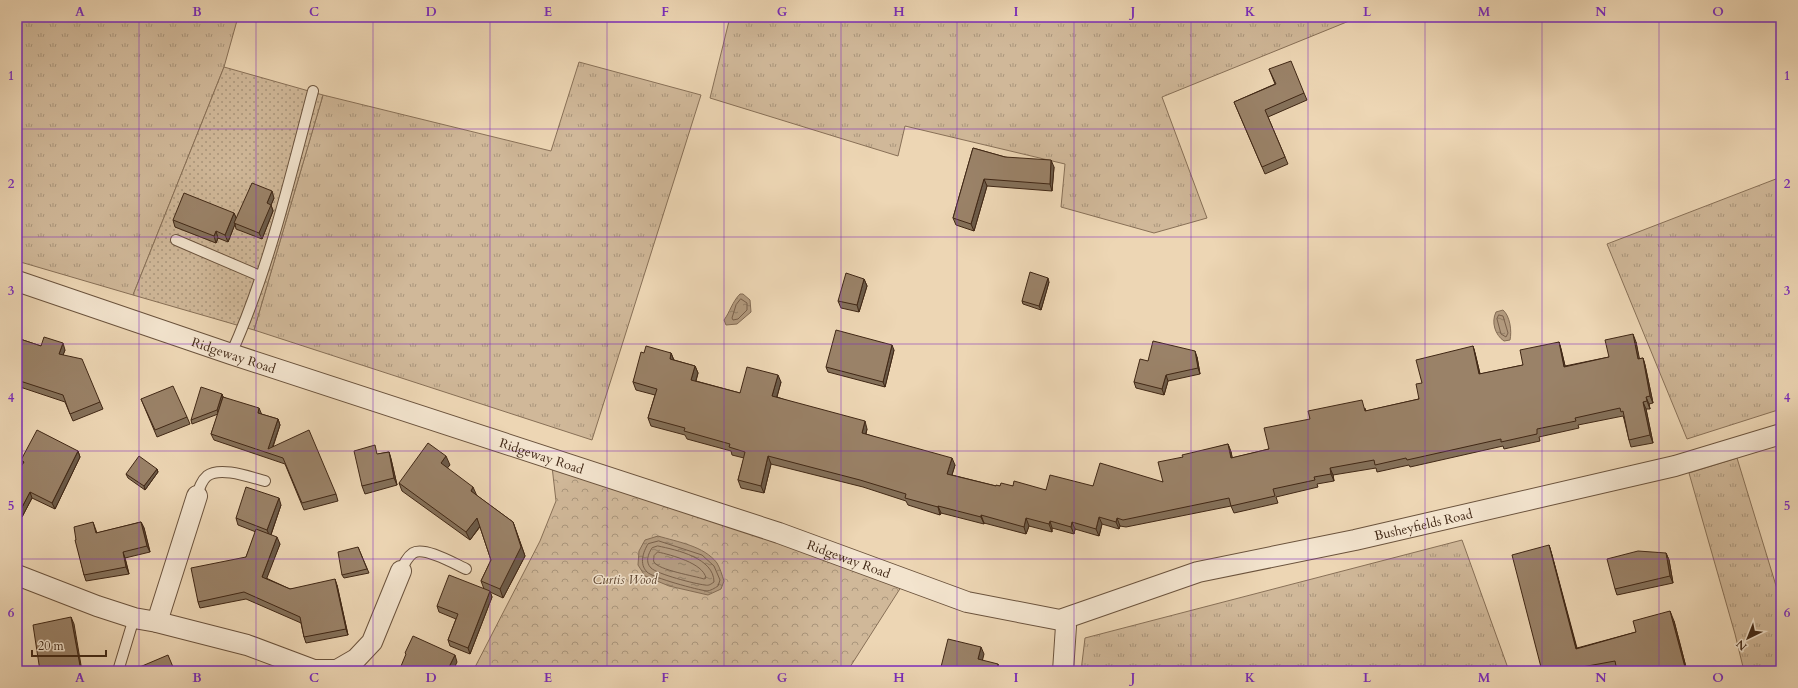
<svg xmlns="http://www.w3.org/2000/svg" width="1798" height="688" font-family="Cardo,serif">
<defs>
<pattern id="grass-tufts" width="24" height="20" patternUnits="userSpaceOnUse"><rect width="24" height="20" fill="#d0b899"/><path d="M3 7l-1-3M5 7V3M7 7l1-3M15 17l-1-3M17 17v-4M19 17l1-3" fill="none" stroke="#aa967c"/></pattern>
<pattern id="forest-crowns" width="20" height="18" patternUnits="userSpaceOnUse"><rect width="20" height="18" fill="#d0b899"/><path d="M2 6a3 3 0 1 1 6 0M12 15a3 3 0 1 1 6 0" fill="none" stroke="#aa967c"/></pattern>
<pattern id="park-dots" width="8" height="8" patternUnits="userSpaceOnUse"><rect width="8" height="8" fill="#d0b899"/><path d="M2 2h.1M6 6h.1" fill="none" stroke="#aa967c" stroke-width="1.8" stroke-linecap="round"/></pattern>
<pattern id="water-ripples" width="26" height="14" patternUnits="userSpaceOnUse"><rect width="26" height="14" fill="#b29a7e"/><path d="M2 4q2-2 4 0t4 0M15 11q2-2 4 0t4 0" fill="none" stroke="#927e66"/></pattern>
</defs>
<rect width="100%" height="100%" fill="#edd6b4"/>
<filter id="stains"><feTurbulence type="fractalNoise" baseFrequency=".005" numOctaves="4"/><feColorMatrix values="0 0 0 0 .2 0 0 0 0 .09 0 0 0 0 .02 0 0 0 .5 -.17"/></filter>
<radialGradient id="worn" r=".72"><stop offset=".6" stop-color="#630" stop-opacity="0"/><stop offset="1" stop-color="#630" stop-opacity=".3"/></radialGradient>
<!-- grass -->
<g fill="url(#grass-tufts)" stroke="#887057">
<path d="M17 17H238L224 67 133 295 17 261Z"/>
<path d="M730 17H1359L1162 97 1207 218 1154 233 1061 207 1065 164 905 126 898 156 710 98Z"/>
<path d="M579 62 701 95 592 440 254 330 323 95 551 151Z"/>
<path d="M1781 177V409L1687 439 1607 244Z"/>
<path d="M1737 458 1781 602V671H1744L1735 634 1689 473Z"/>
<path d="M1462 540 1509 671H1081L1085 638Z"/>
</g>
<!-- forest -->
<path fill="url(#forest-crowns)" stroke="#887057" d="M551 458 903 584 850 667 859 671H473L540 541 556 501Z"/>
<!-- park -->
<path fill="url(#park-dots)" stroke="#887057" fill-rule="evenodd" d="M224 67 323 95 254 330 133 295ZM236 220 228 241 218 238 216 243 175 227Z"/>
<!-- water -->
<g fill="url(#water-ripples)" stroke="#846c54">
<path d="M740 294H743L750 300 751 312 737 324 726 325 724 320C730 312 732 302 740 294Z"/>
<path d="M1503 310C1510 316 1512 331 1510 340L1504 341C1495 335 1491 322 1496 312Z"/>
<path d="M658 536C678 542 704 546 717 563 720 568 722 575 724 581L721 589 708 595 669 586 645 576 638 565 639 551 645 540Z"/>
</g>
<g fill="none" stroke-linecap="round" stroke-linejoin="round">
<!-- shore -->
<g stroke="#79604a" stroke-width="1">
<path d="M741 299 747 303V310L738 319 733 320 732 318 736 305Z"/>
<path d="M1499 315 1503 316 1508 333 1506 337 1501 334 1497 319Z"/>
<path d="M659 541 702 555 714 566 720 580 718 586C715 588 710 591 707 591 698 590 653 578 647 572 639 564 643 552 648 544Z"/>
<path d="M658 546C677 550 714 558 714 582 711 584 709 586 705 585 695 584 657 574 651 568 645 562 648 554 652 548Z"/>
<path d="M658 552C671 555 703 563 706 578L704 579C695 576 658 570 654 562 653 561 654 558 654 556Z"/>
</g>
<!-- service casing -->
<g stroke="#6b533d" stroke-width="12">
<g id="service">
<path d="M176 240 260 276"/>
<path d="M231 354C268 272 290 178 313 91"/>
<path d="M197 496C199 489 201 481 207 476 220 466 250 477 265 481"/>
<path d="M401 571C404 564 407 557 413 553 424 546 455 564 466 569"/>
<path d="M118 671 134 618"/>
</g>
</g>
<!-- minor casing -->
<g stroke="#6b533d" stroke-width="22">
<g id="minor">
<path id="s1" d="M17 281 231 354 779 533 967 602 1060 620 1198 572 1355 540 1675 466 1781 434"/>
<path d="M17 575 97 606 134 618 157 622 247 645 314 670H337L356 659 372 642 401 571"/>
<path d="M157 622 197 496"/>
<path d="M1063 671 1066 626"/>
</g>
</g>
<!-- service -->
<use href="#service" stroke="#f3e4ce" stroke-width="10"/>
<!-- minor -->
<use href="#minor" stroke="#f3e4ce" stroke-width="20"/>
</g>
<!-- wall -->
<g fill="#847059" stroke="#402715">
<path d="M1269 69 1304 93 1307 100 1268 117 1288 164 1265 174 1234 102 1275 84Z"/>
<path d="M973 148 1005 157 1054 167 1052 191 987 186 974 231 956 225 953 218Z"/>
<path d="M274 198 271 205 273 211 262 239 236 229 235 224 228 242 218 238 216 243 175 227 173 220 234 213 236 218Z"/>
<path d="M864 279 867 286 859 312 841 308 838 301Z"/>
<path d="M1049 282 1041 310 1023 304 1022 301Z"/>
<path d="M17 338 41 346 65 350 63 355 100 402 103 409 73 421 65 402 17 386Z"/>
<path d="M1559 342 1561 349 1565 366 1609 357 1636 342 1639 359 1643 358 1645 365 1653 403 1649 404 1650 409H1646L1653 443 1631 447 1629 440 1624 419 1623 416 1578 425 1579 428 1539 437 1540 441 1504 449 1503 446 1410 467 1409 465 1377 472 1376 468 1333 475 1334 481 1317 484 1318 487 1276 497 1278 503 1234 513 1231 506 1126 527 1120 526 1119 529 1102 524 1099 536 1075 529 1074 534 1052 528V532L1029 526 1026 534 984 523V524L941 513 940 515 908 505 906 501 863 487 771 464 764 493 741 488 738 480 744 458 732 455 731 451 687 439 685 435 651 426 648 418 655 395 636 390 633 382 644 353H671L674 360 695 366 698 373 696 381 740 393 781 382 777 397 867 429 866 434 955 465 952 475 996 486H1013L1046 490 1093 486 1163 482 1183 457 1228 444 1231 452 1232 458 1269 449 1365 408 1366 411 1419 399 1422 383 1473 346 1475 353 1480 374 1523 365Z"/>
<path d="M894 350 885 387 828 372 826 367Z"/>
<path d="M1197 357 1200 374 1168 381 1164 395 1136 388 1134 382 1148 361Z"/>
<path d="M222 394 223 397 261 414 278 419 280 425 273 447 336 494 338 501 304 510 285 464 214 440 211 434 218 414 192 424 191 420Z"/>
<path d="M141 399 187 417 190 424 157 437Z"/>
<path d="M78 451 80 457 55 509 32 498 22 517 20 516 17 520V473L22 464 21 460Z"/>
<path d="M389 452 391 459 397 485 365 494 362 486 378 454Z"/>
<path d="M450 465 447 468 476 495 513 522 525 556 503 598 490 592 492 597 470 654 450 646 448 640 456 619 439 612 437 606 484 589 481 581 491 560 480 527 470 540 402 491 399 483Z"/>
<path d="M157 469 158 472 145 490 128 478 126 474Z"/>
<path d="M281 505 271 535 280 544 266 578 290 589 337 585 348 635 306 643 304 637 301 623 246 599 200 608 198 602 246 557 256 532 238 525 236 518Z"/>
<path d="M93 522 97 533 141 522 144 528 150 552 125 558 129 574 86 581 84 575 76 540Z"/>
<path d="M1549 545 1552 555 1577 648 1636 632 1674 621 1687 671H1542Z"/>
<path d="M358 547 369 573 344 578 342 575Z"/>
<path d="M1666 553 1669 560 1673 583 1617 595 1615 589Z"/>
</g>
<!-- shaded-wall -->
<g fill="#6c5b49" stroke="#402715">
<path d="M1051 160 1054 167 1052 191 1050 184Z"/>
<path d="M984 179 987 186 974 231 971 224Z"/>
<path d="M272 191 274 198 271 205 273 211 262 239 259 233 267 203Z"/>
<path d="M234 213 237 220 234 223 235 224 228 242 225 235Z"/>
<path d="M216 231 218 238 216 243 214 236Z"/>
<path d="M1048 278 1049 282 1041 310 1039 306Z"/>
<path d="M864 279 867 286 859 312 857 305Z"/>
<path d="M1633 334 1636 342 1641 366 1638 359Z"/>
<path d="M1559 342 1561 349 1567 374 1564 367Z"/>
<path d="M63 343 65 350 61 360 59 354Z"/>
<path d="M892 345 894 350 885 387 883 382Z"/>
<path d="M1473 346 1475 353 1482 382 1479 374Z"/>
<path d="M1195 351 1197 357 1200 374 1198 368Z"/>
<path d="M671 353 674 361 670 359Z"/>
<path d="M1643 358 1645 365 1653 403 1650 396Z"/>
<path d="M695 366 698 373 694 387 691 380Z"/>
<path d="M778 375 781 382 775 403 772 396Z"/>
<path d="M1166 375 1168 381 1164 395 1162 389Z"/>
<path d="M222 394 223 397 218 413 217 410Z"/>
<path d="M1646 397 1649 404 1650 409 1647 401Z"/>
<path d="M1643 402 1646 409 1653 443 1650 435Z"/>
<path d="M259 408 262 415 258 413Z"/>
<path d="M278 419 280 425 270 454 268 449Z"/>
<path d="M865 421 867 429 864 440 862 433Z"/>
<path d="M1228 444 1231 452 1234 465 1231 458Z"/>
<path d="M78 451 80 457 55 509 52 503Z"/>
<path d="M389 452 391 459 397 485 394 478Z"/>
<path d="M446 456 450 465 444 472 441 463Z"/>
<path d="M768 456 771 464 764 493 761 486Z"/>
<path d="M952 458 955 465 950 481 947 474Z"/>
<path d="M1330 468 1333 475 1334 481 1331 474Z"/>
<path d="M157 469 158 472 145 490 144 486Z"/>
<path d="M473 487 477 496 471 491Z"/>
<path d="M30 492 32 498 22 517 20 511Z"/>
<path d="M279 498 281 505 270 537 267 530Z"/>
<path d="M938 506 941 513 940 515 938 507Z"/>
<path d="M18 509 20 516 17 520V510Z"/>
<path d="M981 515 984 523V524L981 517Z"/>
<path d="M1099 517 1102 524 1099 536 1096 529Z"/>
<path d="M477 518 480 526 470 540 466 532Z"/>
<path d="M1026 518 1029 526 1026 534 1024 527Z"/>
<path d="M1117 518 1120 526 1119 529 1116 522Z"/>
<path d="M1050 521 1052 528V532L1049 524Z"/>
<path d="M141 522 144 528 150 552 147 546Z"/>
<path d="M513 522 525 556 503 598 500 589Z"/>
<path d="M1072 522 1075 529 1074 534 1071 527Z"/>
<path d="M277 537 280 544 265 583 262 577Z"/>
<path d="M1549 545 1552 555 1579 658 1576 649Z"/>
<path d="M123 552 125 558 129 574 126 567Z"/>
<path d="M1666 553 1669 560 1673 583 1670 576Z"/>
<path d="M335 579 337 585 348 635 346 629Z"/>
<path d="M490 591 492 597 470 654 468 648Z"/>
<path d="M1670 611 1674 621 1687 671H1686Z"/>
<path d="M71 617 74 624 82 671H81Z"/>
<path d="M981 647 984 654 981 666 978 659Z"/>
<path d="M455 655 457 662 453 671H447Z"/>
<path d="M998 664 1000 671H996Z"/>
<path d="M240 667 241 671H238Z"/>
</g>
<!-- building -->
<g fill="#9a8268" stroke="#402715">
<path d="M1291 61 1304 93 1265 110 1285 157 1262 167 1234 102 1276 84 1269 69Z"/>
<path d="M973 148 1005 157 1051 160 1050 184 984 179 971 224 953 218Z"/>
<path d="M252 183 272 191 267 203 271 205 259 233 234 223Z"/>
<path d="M184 193 234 213 225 235 216 231 214 236 173 220Z"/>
<path d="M1030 272 1048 278 1039 306 1022 301Z"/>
<path d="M846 273 864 279 857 305 838 301Z"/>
<path d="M836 330 892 345 883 382 826 367Z"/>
<path d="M1633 334 1638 359 1643 358 1650 396 1646 397 1647 401 1643 402 1650 435 1629 440 1623 411 1621 412 1620 408 1575 418 1576 421 1537 429V434L1501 442V439L1407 460 1406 458 1375 465 1374 460 1330 468 1331 474 1314 477 1315 480 1273 489 1275 496 1231 506 1229 498 1123 520 1117 518 1116 522 1099 517 1096 529 1072 522 1071 527 1050 521 1049 524 1026 518 1024 527 981 515V517L938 506V507L905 498 906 494 860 480 768 456 761 486 738 480 745 452 729 447 730 444 684 431 685 428 648 418 657 389 633 382 641 352 644 353 646 346 671 353 670 359 695 366 691 380 740 393 747 367 778 375 772 396 865 421 862 433 952 458 947 474 996 486V485L1000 486 1001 483 1013 486 1014 481 1046 490 1050 475 1093 486 1100 463 1163 482 1158 462 1183 457 1182 455 1228 444 1231 458 1269 449 1264 428 1310 419 1308 411 1362 400 1365 411 1419 399 1416 384 1422 383 1416 360 1473 346 1479 374 1523 365 1520 350 1559 342 1564 367 1609 357 1605 340Z"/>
<path d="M44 337 63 343 59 354 82 359 100 402 70 414 63 395 17 380V338L41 346Z"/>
<path d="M1153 341 1195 351 1198 368 1166 375 1162 389 1134 382 1140 359 1148 361Z"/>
<path d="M173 386 187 417 155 430 141 399Z"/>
<path d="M201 387 222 394 217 410 191 420Z"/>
<path d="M223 397 259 408 258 413 278 419 268 449 309 430 336 494 302 503 283 458 211 434Z"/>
<path d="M37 430 78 451 52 503 30 492 20 511 18 509 17 510V473L24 462 21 460Z"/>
<path d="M428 443 446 456 441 463 473 487 471 491 513 522 521 547 500 589 481 581 491 560 477 518 466 532 399 483Z"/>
<path d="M375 445 377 454 389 452 394 478 362 486 354 451Z"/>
<path d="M139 456 157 469 144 486 126 474Z"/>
<path d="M246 487 279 498 267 530 236 518Z"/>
<path d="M93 522 96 533 141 522 147 546 123 552 126 567 84 575 75 540H76L74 527Z"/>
<path d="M256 529 277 537 262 577 290 589 335 579 346 629 304 637 300 617 244 592 198 602 191 568 246 557Z"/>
<path d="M1549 545 1576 649 1636 632 1633 621 1670 611 1686 671H1617L1615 661 1582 667 1566 671H1542L1512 555Z"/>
<path d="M358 547 367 569 342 575 338 552Z"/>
<path d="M1638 551 1666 553 1670 576 1615 589 1607 559Z"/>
<path d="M449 575 490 591 468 648 448 640 458 614 437 606Z"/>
<path d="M71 617 81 671H40L33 625Z"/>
<path d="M413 636 455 655 447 671H399L406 654 405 653Z"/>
<path d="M948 639 981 647 978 659 998 664 996 671H940Z"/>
<path d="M168 655 173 667H177L178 671H136L135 669Z"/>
<path d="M240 667 238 671H213L212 668Z"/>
</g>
<!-- grid -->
<path fill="none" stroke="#7b2cbf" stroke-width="1" stroke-opacity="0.55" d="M139 17V671M256 17V671M373 17V671M490 17V671M607 17V671M724 17V671M841 17V671M957 17V671M1074 17V671M1191 17V671M1308 17V671M1425 17V671M1542 17V671M1659 17V671M17 129H1781M17 237H1781M17 344H1781M17 451H1781M17 559H1781"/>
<g text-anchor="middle" stroke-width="3" stroke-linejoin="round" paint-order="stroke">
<!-- street labels -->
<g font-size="13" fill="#402715" stroke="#f3e4ce">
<text dy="5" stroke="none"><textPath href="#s1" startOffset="229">Ridgeway Road</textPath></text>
<text dy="5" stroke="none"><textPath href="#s1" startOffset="553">Ridgeway Road</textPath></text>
<text dy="5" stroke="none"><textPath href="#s1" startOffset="1474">Busheyfields Road</textPath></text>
<text dy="5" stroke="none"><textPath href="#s1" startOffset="877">Ridgeway Road</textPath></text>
</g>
<!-- park labels -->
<g font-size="13" font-style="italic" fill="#5d442f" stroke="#f3e4ce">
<text x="625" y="584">Curtis Wood</text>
</g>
</g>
<!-- margin -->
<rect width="1798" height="688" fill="none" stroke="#edd6b4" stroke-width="44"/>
<!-- north arrow -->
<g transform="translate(1748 638) rotate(223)" stroke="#f3e4ce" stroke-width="3" paint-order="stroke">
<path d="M0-3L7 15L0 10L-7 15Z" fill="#402715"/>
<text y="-6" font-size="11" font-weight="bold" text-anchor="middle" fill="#402715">N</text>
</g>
<!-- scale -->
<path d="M32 650v6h74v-6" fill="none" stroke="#402715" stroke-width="2"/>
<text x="38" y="650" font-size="12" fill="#402715" stroke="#f3e4ce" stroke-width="3" paint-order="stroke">20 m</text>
<rect x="22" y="22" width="1754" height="644" fill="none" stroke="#7b2cbf" stroke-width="1.5"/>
<g font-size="13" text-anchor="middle" font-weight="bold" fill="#7b2cbf">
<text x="80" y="16">A</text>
<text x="197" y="16">B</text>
<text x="314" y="16">C</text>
<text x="431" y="16">D</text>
<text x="548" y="16">E</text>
<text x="665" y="16">F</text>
<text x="782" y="16">G</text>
<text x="899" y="16">H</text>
<text x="1016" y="16">I</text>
<text x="1133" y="16">J</text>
<text x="1250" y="16">K</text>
<text x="1367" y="16">L</text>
<text x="1484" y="16">M</text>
<text x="1601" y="16">N</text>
<text x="1718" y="16">O</text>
<text x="11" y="80">1</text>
<text x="1787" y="80">1</text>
<text x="11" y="188">2</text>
<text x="1787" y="188">2</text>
<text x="11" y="295">3</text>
<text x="1787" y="295">3</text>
<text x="11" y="402">4</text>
<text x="1787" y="402">4</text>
<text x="11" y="510">5</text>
<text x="1787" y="510">5</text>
<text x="11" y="617">6</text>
<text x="1787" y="617">6</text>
<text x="80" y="682">A</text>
<text x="197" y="682">B</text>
<text x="314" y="682">C</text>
<text x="431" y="682">D</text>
<text x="548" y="682">E</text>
<text x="665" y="682">F</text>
<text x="782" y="682">G</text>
<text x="899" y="682">H</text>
<text x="1016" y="682">I</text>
<text x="1133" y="682">J</text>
<text x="1250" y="682">K</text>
<text x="1367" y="682">L</text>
<text x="1484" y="682">M</text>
<text x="1601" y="682">N</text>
<text x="1718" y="682">O</text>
</g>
<rect width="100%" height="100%" filter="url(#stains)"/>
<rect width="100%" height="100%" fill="url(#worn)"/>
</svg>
